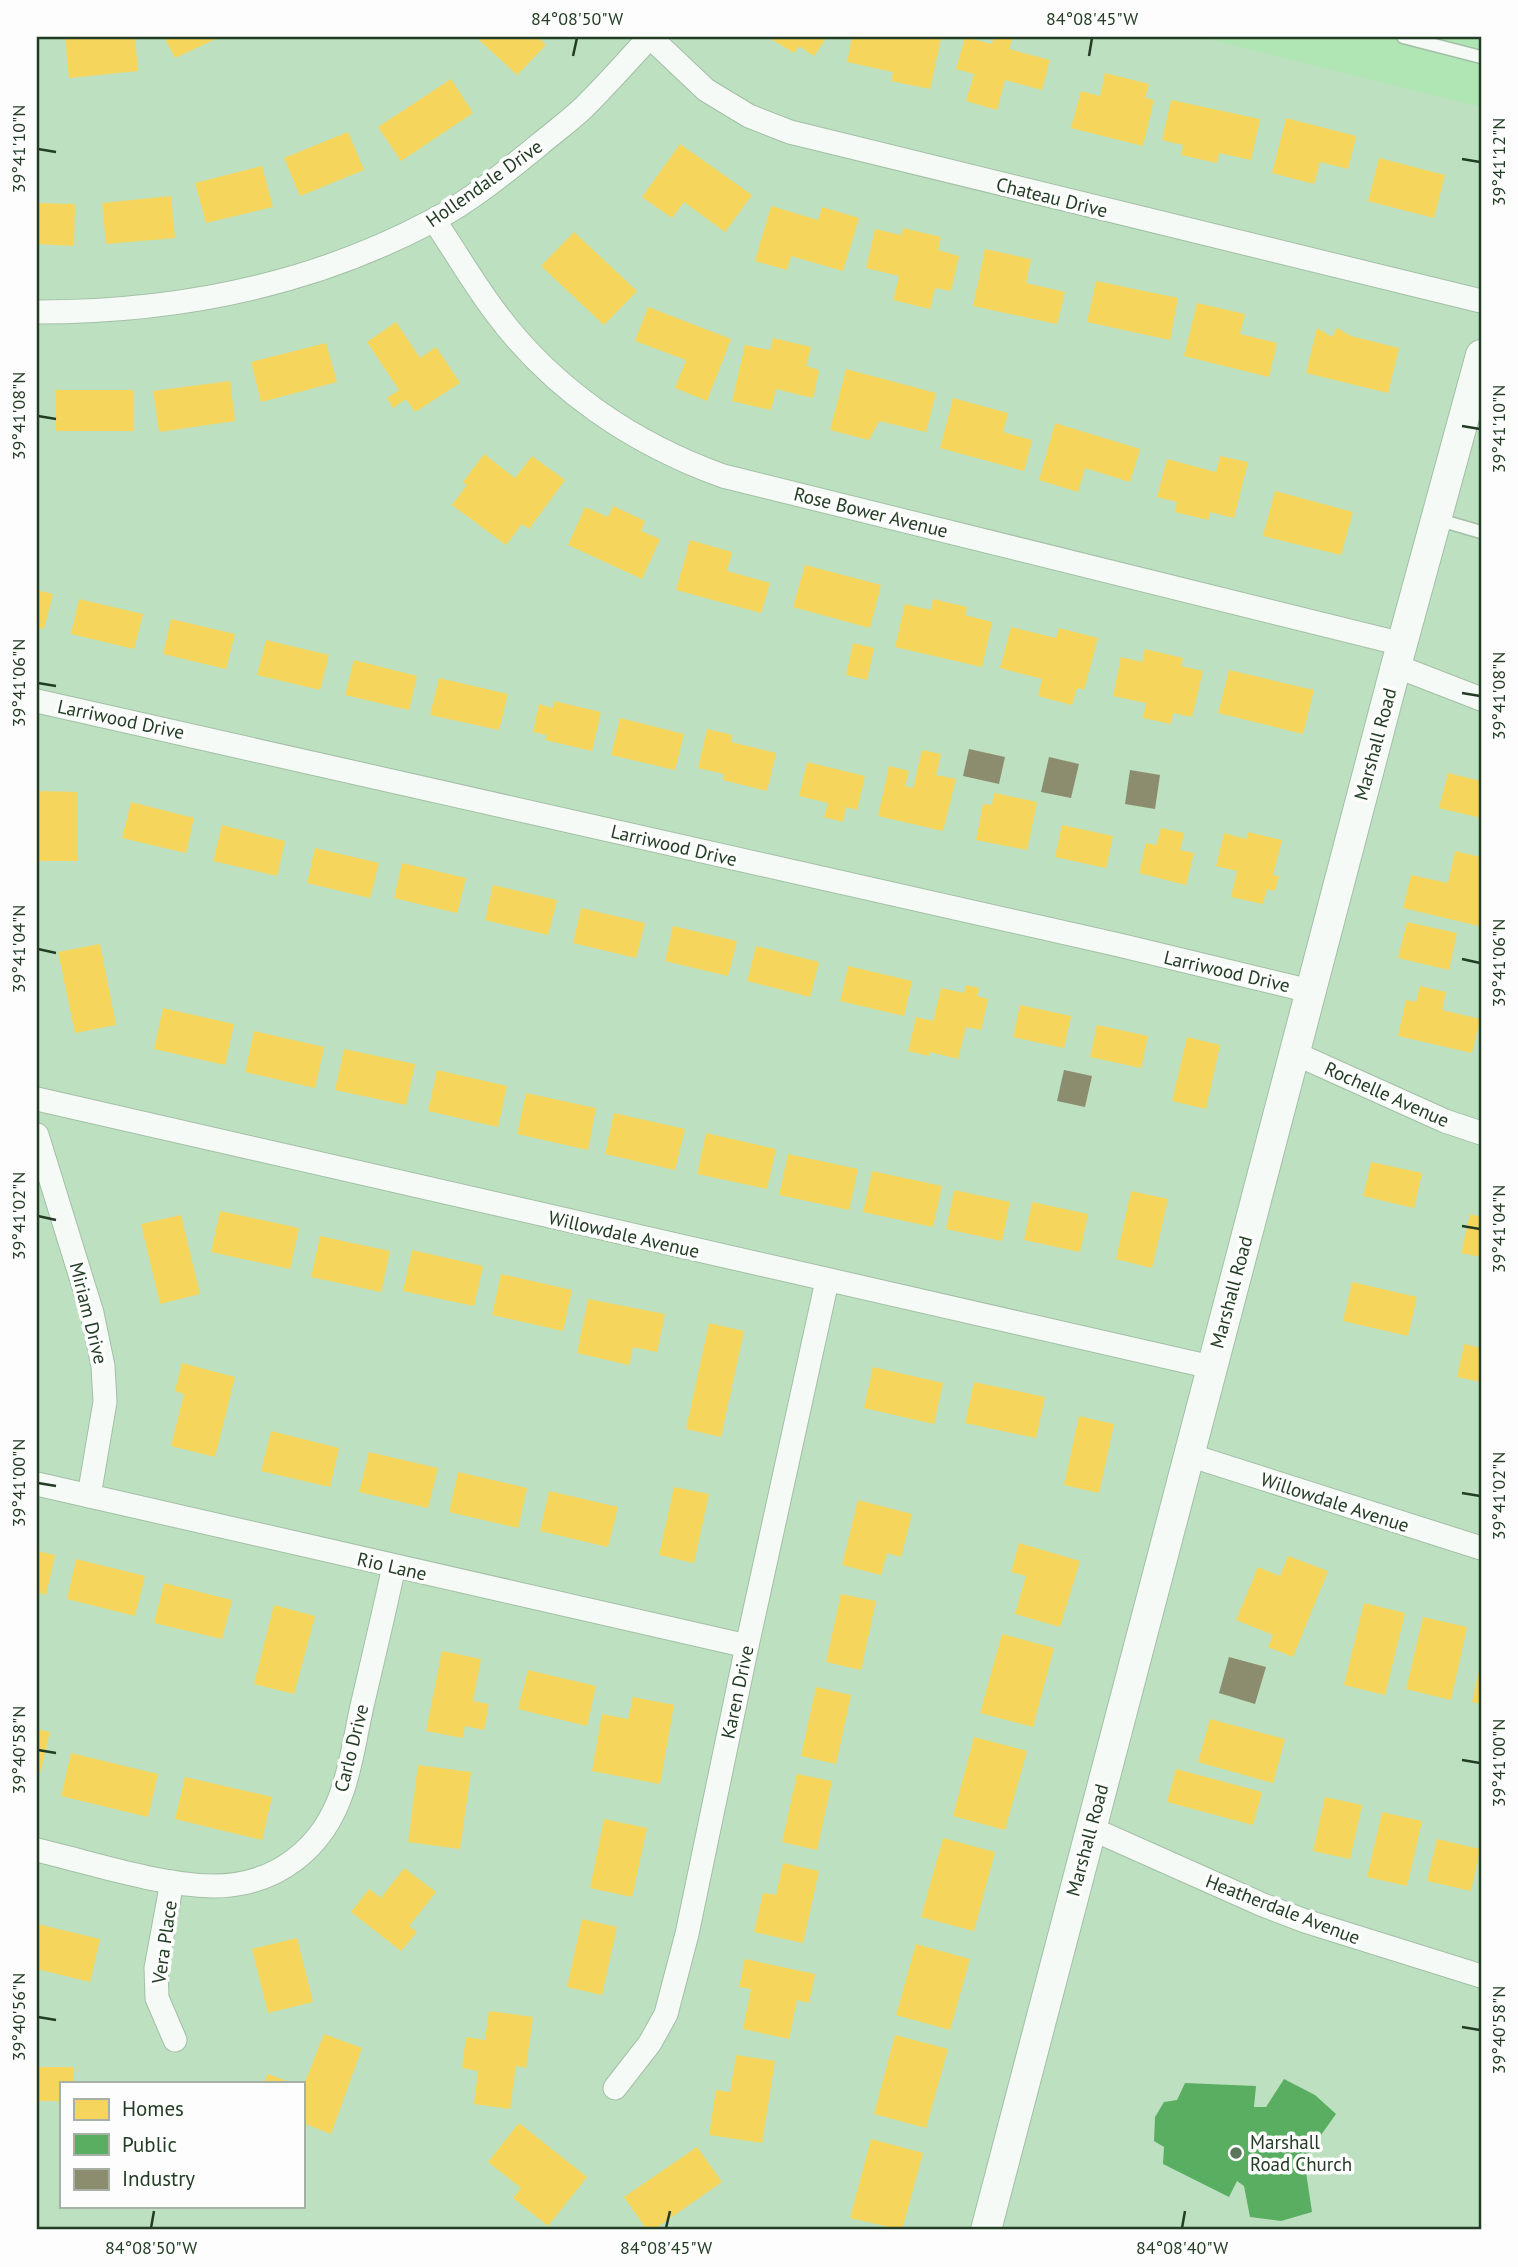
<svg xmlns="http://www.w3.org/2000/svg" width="1518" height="2267" font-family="'PT Sans',sans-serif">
<rect width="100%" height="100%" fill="#bde1c0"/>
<!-- built -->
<path fill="#afe6b3" d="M1200 37H1481V107Z"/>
<!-- homes -->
<g fill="#f6d55c">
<path d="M65 37H135L138 71 69 78Z"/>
<path d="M164 37H220L175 58Z"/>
<path d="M476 37H538L546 45 517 75Z"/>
<path d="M768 37H827L814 56 799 46 794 53Z"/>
<path d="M852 37 941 39 930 89 891 81 893 72 847 62Z"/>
<path d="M965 37 992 44 994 37H1013L1009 49 1050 60 1042 90 1005 80 997 110 966 101 974 74 956 69Z"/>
<path d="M1105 73 1149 84 1145 98 1154 100 1143 146 1071 128 1081 91 1100 96Z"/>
<path d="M451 79 473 113 401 161 378 127Z"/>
<path d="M1171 100 1260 119 1251 160 1219 153 1217 163 1181 155 1183 145 1162 140Z"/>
<path d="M1286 118 1356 136 1348 169 1320 162 1314 184 1272 173Z"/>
<path d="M348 132 364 170 300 196 284 158Z"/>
<path d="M680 144 752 195 725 232 684 202 672 218 642 197Z"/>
<path d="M1379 158 1445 175 1434 218 1368 201Z"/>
<path d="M262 166 273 207 206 223 195 183Z"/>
<path d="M171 196 175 238 106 244 102 203Z"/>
<path d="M37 203 75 204 74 246 37 244Z"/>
<path d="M771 206 818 220 822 207 859 218 843 271 791 256 787 270 755 261Z"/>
<path d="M903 228 941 237 938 250 959 256 951 291 935 288 930 309 893 300 899 276 866 268 875 229 901 235Z"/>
<path d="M574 232 637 291 604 325 541 266Z"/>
<path d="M985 249 1031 259 1026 283 1065 292 1057 324 973 306Z"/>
<path d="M1096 281 1178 298 1170 340 1087 322Z"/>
<path d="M1197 303 1245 314 1240 334 1277 343 1269 377 1184 356Z"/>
<path d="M648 307 731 339 707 401 675 388 686 360 635 341Z"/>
<path d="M396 322 420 358 436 347 460 383 415 412 406 399 393 408 387 398 399 390 367 342Z"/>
<path d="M1317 328 1332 337 1337 328 1351 336 1399 348 1388 393 1306 373Z"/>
<path d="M773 338 811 347 806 366 819 370 813 398 776 389 771 410 732 401 745 345 770 350Z"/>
<path d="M326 343 337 382 261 402 251 362Z"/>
<path d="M846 369 936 393 926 432 879 421 869 440 830 430Z"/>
<path d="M230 381 235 421 159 432 153 391Z"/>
<rect x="55" y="390" width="78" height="41"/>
<path d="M953 398 1008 413 1003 432 1032 440 1024 471 940 448Z"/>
<path d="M1055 423 1140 449 1130 482 1085 468 1078 492 1039 480Z"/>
<path d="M484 454 515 478 532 456 565 480 529 529 522 524 506 545 452 505 467 485 463 482Z"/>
<path d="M1220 456 1248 462 1234 518 1210 512 1208 520 1175 512 1177 502 1157 497 1167 459 1216 472Z"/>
<path d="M1275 491 1353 512 1341 555 1263 536Z"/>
<path d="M613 506 645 521 641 531 660 539 642 579 568 545 585 507 608 517Z"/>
<path d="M690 540 732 552 727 571 770 583 761 613 676 590Z"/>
<path d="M805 565 881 585 870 628 793 607Z"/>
<path d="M37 590 53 594 44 629 37 627Z"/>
<path d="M79 599 143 614 134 649 71 634Z"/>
<path d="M933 599 967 607 965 615 992 622 982 667 895 647 905 604 931 610Z"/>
<path d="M171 619 235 634 226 669 163 654Z"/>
<path d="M1011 627 1056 638 1059 628 1098 638 1084 690 1077 688 1072 705 1038 696 1042 679 1000 668Z"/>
<path d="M266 640 329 655 320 690 257 675Z"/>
<path d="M853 643 874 648 867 680 846 675Z"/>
<path d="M1145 649 1183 658 1181 666 1203 671 1192 717 1173 713 1171 724 1143 718 1146 703 1113 696 1121 657 1142 662Z"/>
<path d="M354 660 417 676 409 710 345 695Z"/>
<path d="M1229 670 1314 690 1303 734 1218 713Z"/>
<path d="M439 678 508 694 499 730 430 715Z"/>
<path d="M554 701 601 712 592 751 545 740 547 735 533 732 539 704 553 708Z"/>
<path d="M620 718 684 734 675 770 611 755Z"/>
<path d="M707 729 732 735 731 742 776 753 767 791 723 780 724 774 698 768Z"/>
<path d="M922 750 941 754 936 775 956 779 943 831 878 816 889 766 909 771 905 786 913 788Z"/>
<path d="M807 762 865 776 857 810 846 807 843 822 824 817 828 803 799 796Z"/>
<path d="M1448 773 1481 781V818L1439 808Z"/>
<path d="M39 791 78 792V861H38Z"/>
<path d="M994 793 1037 802 1027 850 976 840 983 804 992 805Z"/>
<path d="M131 802 194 818 186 853 122 838Z"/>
<path d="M222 825 285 841 277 876 213 861Z"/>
<path d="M1062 825 1113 836 1106 868 1055 857Z"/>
<path d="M1161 828 1184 833 1180 850 1194 853 1186 885 1139 873 1146 843 1156 845Z"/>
<path d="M1248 832 1282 840 1273 875 1279 876 1275 891 1267 889 1263 904 1231 897 1237 871 1216 866 1224 833 1246 839Z"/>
<path d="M315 848 379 863 370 898 307 883Z"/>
<path d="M1455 851 1481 857V915L1479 926 1403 908 1411 875 1448 883Z"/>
<path d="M402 863 466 878 457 913 394 898Z"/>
<path d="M493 885 557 900 548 935 485 920Z"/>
<path d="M581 908 645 923 636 958 573 943Z"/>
<path d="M1407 922 1457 933 1449 970 1398 958Z"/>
<path d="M673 926 737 941 728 976 665 961Z"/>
<path d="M100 944 116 1025 75 1033 58 952Z"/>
<path d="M756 946 819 962 810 997 747 981Z"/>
<path d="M848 966 912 981 904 1016 840 1001Z"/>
<path d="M966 985 979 988 977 996 988 999 981 1030 966 1027 958 1059 930 1052 929 1056 908 1051 916 1017 933 1021 941 988 964 993Z"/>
<path d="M1420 986 1446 992 1442 1010 1480 1019 1472 1053 1398 1036 1406 1000 1416 1002Z"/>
<path d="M1020 1005 1071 1016 1064 1048 1013 1037Z"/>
<path d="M163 1008 234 1024 225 1065 154 1049Z"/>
<path d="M1097 1025 1148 1036 1141 1068 1090 1057Z"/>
<path d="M254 1031 324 1047 315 1088 245 1072Z"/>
<path d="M1187 1037 1220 1045 1206 1109 1172 1101Z"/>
<path d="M344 1049 415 1064 406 1105 335 1090Z"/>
<path d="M437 1070 507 1086 498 1127 428 1111Z"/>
<path d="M526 1093 596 1108 588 1150 517 1134Z"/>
<path d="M614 1113 685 1129 675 1170 605 1154Z"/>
<path d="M706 1133 776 1149 767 1189 697 1174Z"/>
<path d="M788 1154 858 1169 849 1210 779 1195Z"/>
<path d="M1371 1162 1422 1173 1414 1208 1363 1196Z"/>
<path d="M872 1171 942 1186 933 1227 863 1212Z"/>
<path d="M954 1190 1010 1202 1002 1241 946 1229Z"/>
<path d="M1131 1191 1168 1199 1152 1268 1116 1259Z"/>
<path d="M1032 1202 1088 1214 1080 1252 1024 1240Z"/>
<path d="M220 1211 299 1228 290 1269 211 1252Z"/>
<path d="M1470 1214 1481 1217V1257L1461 1253Z"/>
<path d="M181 1215 200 1294 160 1304 141 1224Z"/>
<path d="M320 1236 390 1251 381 1292 311 1277Z"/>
<path d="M412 1250 483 1266 474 1306 403 1291Z"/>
<path d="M501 1274 572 1290 563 1331 492 1315Z"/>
<path d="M1352 1282 1417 1297 1408 1336 1343 1321Z"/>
<path d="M588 1299 665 1314 657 1352 633 1347 629 1365 577 1353Z"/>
<path d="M709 1323 744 1331 721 1437 686 1429Z"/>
<path d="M1464 1344 1481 1348V1382L1457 1377Z"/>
<path d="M182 1363 235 1377 215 1457 171 1446 184 1394 175 1391Z"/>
<path d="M873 1367 943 1383 934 1424 864 1408Z"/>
<path d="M974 1382 1045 1397 1036 1438 965 1423Z"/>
<path d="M1079 1416 1114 1424 1099 1493 1064 1485Z"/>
<path d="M271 1431 339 1448 330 1487 261 1471Z"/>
<path d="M369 1452 438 1468 428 1508 359 1492Z"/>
<path d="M458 1472 527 1488 518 1528 449 1512Z"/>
<path d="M674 1487 709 1494 694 1563 659 1555Z"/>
<path d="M549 1491 618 1507 608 1547 540 1531Z"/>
<path d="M858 1500 912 1514 901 1557 887 1553 881 1575 842 1565Z"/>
<path d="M1019 1543 1080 1561 1060 1627 1015 1614 1026 1576 1011 1572Z"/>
<path d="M37 1551 55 1555 46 1595 37 1592Z"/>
<path d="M1288 1556 1328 1571 1293 1657 1268 1647 1273 1635 1236 1620 1258 1567 1280 1576Z"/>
<path d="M76 1559 145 1576 135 1616 67 1599Z"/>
<path d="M164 1583 232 1600 222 1639 154 1623Z"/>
<path d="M841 1594 876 1601 861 1670 826 1662Z"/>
<path d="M1364 1603 1405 1613 1385 1695 1344 1685Z"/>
<path d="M274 1605 315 1616 294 1694 254 1684Z"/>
<path d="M1423 1617 1467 1627 1451 1700 1406 1689Z"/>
<path d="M1002 1634 1054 1648 1033 1727 980 1713Z"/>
<path d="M442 1651 481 1659 473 1701 489 1704 484 1730 465 1726 463 1738 426 1731Z"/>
<path d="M1480 1666H1481V1704L1472 1702Z"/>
<path d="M528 1670 596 1686 587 1726 518 1709Z"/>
<path d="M816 1687 851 1695 836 1764 801 1756Z"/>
<path d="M633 1697 674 1705 660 1784 592 1771 602 1714 628 1719Z"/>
<path d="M1210 1719 1285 1739 1273 1783 1198 1762Z"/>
<path d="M37 1729 50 1732 40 1774H37Z"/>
<path d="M974 1737 1027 1751 1005 1830 953 1816Z"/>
<path d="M71 1753 158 1774 148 1817 61 1796Z"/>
<path d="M418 1765 471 1772 460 1849 408 1842Z"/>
<path d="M1176 1769 1262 1792 1253 1825 1167 1802Z"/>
<path d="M797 1774 832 1781 817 1850 782 1842Z"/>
<path d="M185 1777 272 1797 262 1840 175 1819Z"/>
<path d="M1325 1797 1362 1805 1350 1859 1313 1851Z"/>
<path d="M1382 1812 1422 1821 1407 1886 1367 1877Z"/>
<path d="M604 1819 647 1828 632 1897 590 1888Z"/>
<path d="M943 1838 995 1852 974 1931 921 1917Z"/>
<path d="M1437 1839 1480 1849 1471 1891 1427 1881Z"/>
<path d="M783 1863 819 1871 803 1943 754 1932 763 1893 776 1895Z"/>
<path d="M404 1868 436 1892 409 1926 417 1932 401 1951 351 1912 369 1889 381 1898Z"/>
<path d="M582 1919 617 1927 602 1995 567 1987Z"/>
<path d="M37 1924 100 1939 90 1982 37 1969Z"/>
<path d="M297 1938 313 2002 268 2013 252 1949Z"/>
<path d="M916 1944 970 1959 950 2030 896 2015Z"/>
<path d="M745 1959 815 1974 809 2003 797 2000 789 2039 743 2029 751 1989 739 1987Z"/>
<path d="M489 2011 533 2017 526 2068 516 2066 510 2109 474 2104 478 2071 462 2068 466 2037 485 2040Z"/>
<path d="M324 2034 362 2048 331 2134 303 2123V2087Z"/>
<path d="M895 2035 948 2049 926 2128 874 2114Z"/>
<path d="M736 2055 775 2061 762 2143 709 2135 716 2090 730 2092Z"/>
<path d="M37 2067H74V2083H61V2101H37Z"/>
<path d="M268 2074 292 2083H264Z"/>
<path d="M519 2123 587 2177 548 2226 513 2198 521 2188 488 2162Z"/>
<path d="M871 2139 923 2153 902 2230 850 2218Z"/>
<path d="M697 2147 722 2182 653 2230H647L624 2197Z"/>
</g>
<!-- public -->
<path fill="#5aae61" d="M1284 2079 1315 2095 1336 2114 1304 2159 1312 2212 1281 2221 1250 2217 1244 2186 1237 2181 1229 2197 1163 2164 1164 2147 1154 2141 1155 2117 1164 2102 1177 2100 1185 2083 1256 2086 1254 2107H1266Z"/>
<!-- industry -->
<g fill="#8c8c6e">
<path d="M969 749 1005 757 999 784 963 776Z"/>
<path d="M1049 757 1079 764 1071 798 1041 792Z"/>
<path d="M1130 770 1160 775 1155 809 1125 804Z"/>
<path d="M1064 1070 1092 1076 1085 1107 1057 1101Z"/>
<path d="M1229 1657 1266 1667 1255 1704 1219 1693Z"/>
</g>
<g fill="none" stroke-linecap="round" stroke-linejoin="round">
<!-- service casing -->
<g stroke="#a3bfa6" stroke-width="15">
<g id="service">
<path d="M1403 37 1481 57"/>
<path d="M1436 519 1481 532"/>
</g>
</g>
<!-- minor casing -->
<g stroke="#a3bfa6" stroke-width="25">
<g id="minor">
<path d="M650 37 706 90 749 116 790 132 1481 301"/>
<path d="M434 220C455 251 474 284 496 313 553 390 634 444 723 476L1402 644"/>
<path d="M37 312C174 312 310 286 432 221 469 202 507 171 540 144 553 133 568 122 581 110 605 87 627 61 650 37"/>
<path d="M1396 666 1481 699"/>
<path d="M37 701 1119 945 1310 991"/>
<path d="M1294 1053 1445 1121 1481 1133"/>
<path d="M37 1099 1211 1367"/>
<path d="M37 1135 92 1313 103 1366 105 1402 89 1496"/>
<path d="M1189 1455 1481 1548"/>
<path d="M37 1484 747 1646"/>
<path d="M1090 1828 1263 1905 1305 1921 1481 1976"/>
<path d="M37 1850C92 1863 157 1885 213 1886 277 1886 324 1848 343 1789 352 1762 356 1733 362 1706 373 1659 384 1613 394 1566"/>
<path d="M172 1882 156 1968 157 1998 175 2040"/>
<path d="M615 2088 650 2043 666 2014 687 1934 747 1646 827 1281"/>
</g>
</g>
<!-- tertiary casing -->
<g stroke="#a3bfa6" stroke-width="32">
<path id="tertiary" d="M986 2230 1396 666 1481 355"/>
</g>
<!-- service -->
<use href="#service" stroke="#f5faf6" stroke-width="12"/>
<!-- minor -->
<use href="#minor" stroke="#f5faf6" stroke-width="23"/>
<!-- tertiary -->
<use href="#tertiary" stroke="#f5faf6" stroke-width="30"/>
</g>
<!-- ticks -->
<path fill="none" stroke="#233d25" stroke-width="2.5" d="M573 56 577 38M1089 56 1092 38M38 149 56 152M1462 159 1480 162M38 416 56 419M1462 426 1480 429M38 683 56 686M1462 693 1480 696M38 949 56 953M1462 959 1480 963M38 1216 56 1220M1462 1226 1480 1229M38 1483 56 1486M1462 1493 1480 1496M38 1750 56 1753M1462 1760 1480 1763M38 2017 56 2020M1462 2027 1480 2030M151 2228 154 2211M666 2228 670 2211M1182 2228 1185 2211"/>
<!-- markers -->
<circle fill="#59765b" stroke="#fdfdfd" stroke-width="2.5" cx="1236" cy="2153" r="7"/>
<g text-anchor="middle" stroke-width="7" stroke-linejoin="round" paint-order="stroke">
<!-- street labels -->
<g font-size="19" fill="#233d25" stroke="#fdfdfd">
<text transform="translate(484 183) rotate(-35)" y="7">Hollendale Drive</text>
<text transform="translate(1052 197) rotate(14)" y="7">Chateau Drive</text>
<text transform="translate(871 512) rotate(14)" y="7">Rose Bower Avenue</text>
<text transform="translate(121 719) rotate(12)" y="7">Larriwood Drive</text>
<text transform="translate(1375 744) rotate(-75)" y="7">Marshall Road</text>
<text transform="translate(674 845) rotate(13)" y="7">Larriwood Drive</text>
<text transform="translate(1227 971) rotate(13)" y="7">Larriwood Drive</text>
<text transform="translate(1387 1094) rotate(24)" y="7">Rochelle Avenue</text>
<text transform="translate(624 1234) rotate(13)" y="7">Willowdale Avenue</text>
<text transform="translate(1231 1292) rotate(-75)" y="7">Marshall Road</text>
<text transform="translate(89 1313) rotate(76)" y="7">Miriam Drive</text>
<text transform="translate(1335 1502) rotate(18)" y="7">Willowdale Avenue</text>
<text transform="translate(392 1566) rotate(13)" y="7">Rio Lane</text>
<text transform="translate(737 1692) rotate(-78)" y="7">Karen Drive</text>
<text transform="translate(351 1748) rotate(-76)" y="7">Carlo Drive</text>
<text transform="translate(1087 1840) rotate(-75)" y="7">Marshall Road</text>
<text transform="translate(1283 1909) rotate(21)" y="7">Heatherdale Avenue</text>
<text transform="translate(164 1942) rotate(-82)" y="7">Vera Place</text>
</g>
<!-- poi labels -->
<g font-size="19" fill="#233d25" stroke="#fdfdfd" text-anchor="start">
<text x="1250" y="2149">Marshall<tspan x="1250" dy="22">Road Church</tspan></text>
</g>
</g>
<!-- border -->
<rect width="1518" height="2267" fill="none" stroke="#fdfdfd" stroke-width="77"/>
<!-- legend -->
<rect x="60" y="2082" width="245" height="126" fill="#fdfdfd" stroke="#a6b0a7" stroke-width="2"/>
<rect x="74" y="2099" width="35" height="21" fill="#f6d55c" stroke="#a6b0a7" stroke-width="2"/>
<text x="122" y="2116" font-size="21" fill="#233d25">Homes</text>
<rect x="74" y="2134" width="35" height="21" fill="#5aae61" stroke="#a6b0a7" stroke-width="2"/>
<text x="122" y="2152" font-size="21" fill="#233d25">Public</text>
<rect x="74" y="2169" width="35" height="21" fill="#8c8c6e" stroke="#a6b0a7" stroke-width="2"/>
<text x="122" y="2186" font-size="21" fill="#233d25">Industry</text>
<rect x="38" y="38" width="1442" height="2190" fill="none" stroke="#233d25" stroke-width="2.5"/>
<g font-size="18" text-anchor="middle" fill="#233d25">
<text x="577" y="25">84°08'50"W</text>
<text x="1092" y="25">84°08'45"W</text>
<text transform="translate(19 149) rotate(-90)" y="6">39°41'10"N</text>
<text transform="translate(1499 162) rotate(-90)" y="6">39°41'12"N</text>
<text transform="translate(19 416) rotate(-90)" y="6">39°41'08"N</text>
<text transform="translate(1499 429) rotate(-90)" y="6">39°41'10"N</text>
<text transform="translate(19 683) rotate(-90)" y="6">39°41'06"N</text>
<text transform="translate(1499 696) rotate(-90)" y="6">39°41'08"N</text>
<text transform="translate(19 949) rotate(-90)" y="6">39°41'04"N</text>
<text transform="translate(1499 963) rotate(-90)" y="6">39°41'06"N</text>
<text transform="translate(19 1216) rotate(-90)" y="6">39°41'02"N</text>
<text transform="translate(1499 1229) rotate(-90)" y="6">39°41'04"N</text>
<text transform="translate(19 1483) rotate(-90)" y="6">39°41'00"N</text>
<text transform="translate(1499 1496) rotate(-90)" y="6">39°41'02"N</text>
<text transform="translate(19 1750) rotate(-90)" y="6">39°40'58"N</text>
<text transform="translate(1499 1763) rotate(-90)" y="6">39°41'00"N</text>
<text transform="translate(19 2017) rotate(-90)" y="6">39°40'56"N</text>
<text transform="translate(1499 2030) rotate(-90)" y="6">39°40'58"N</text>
<text x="151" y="2254">84°08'50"W</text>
<text x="666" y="2254">84°08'45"W</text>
<text x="1182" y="2254">84°08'40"W</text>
</g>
</svg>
